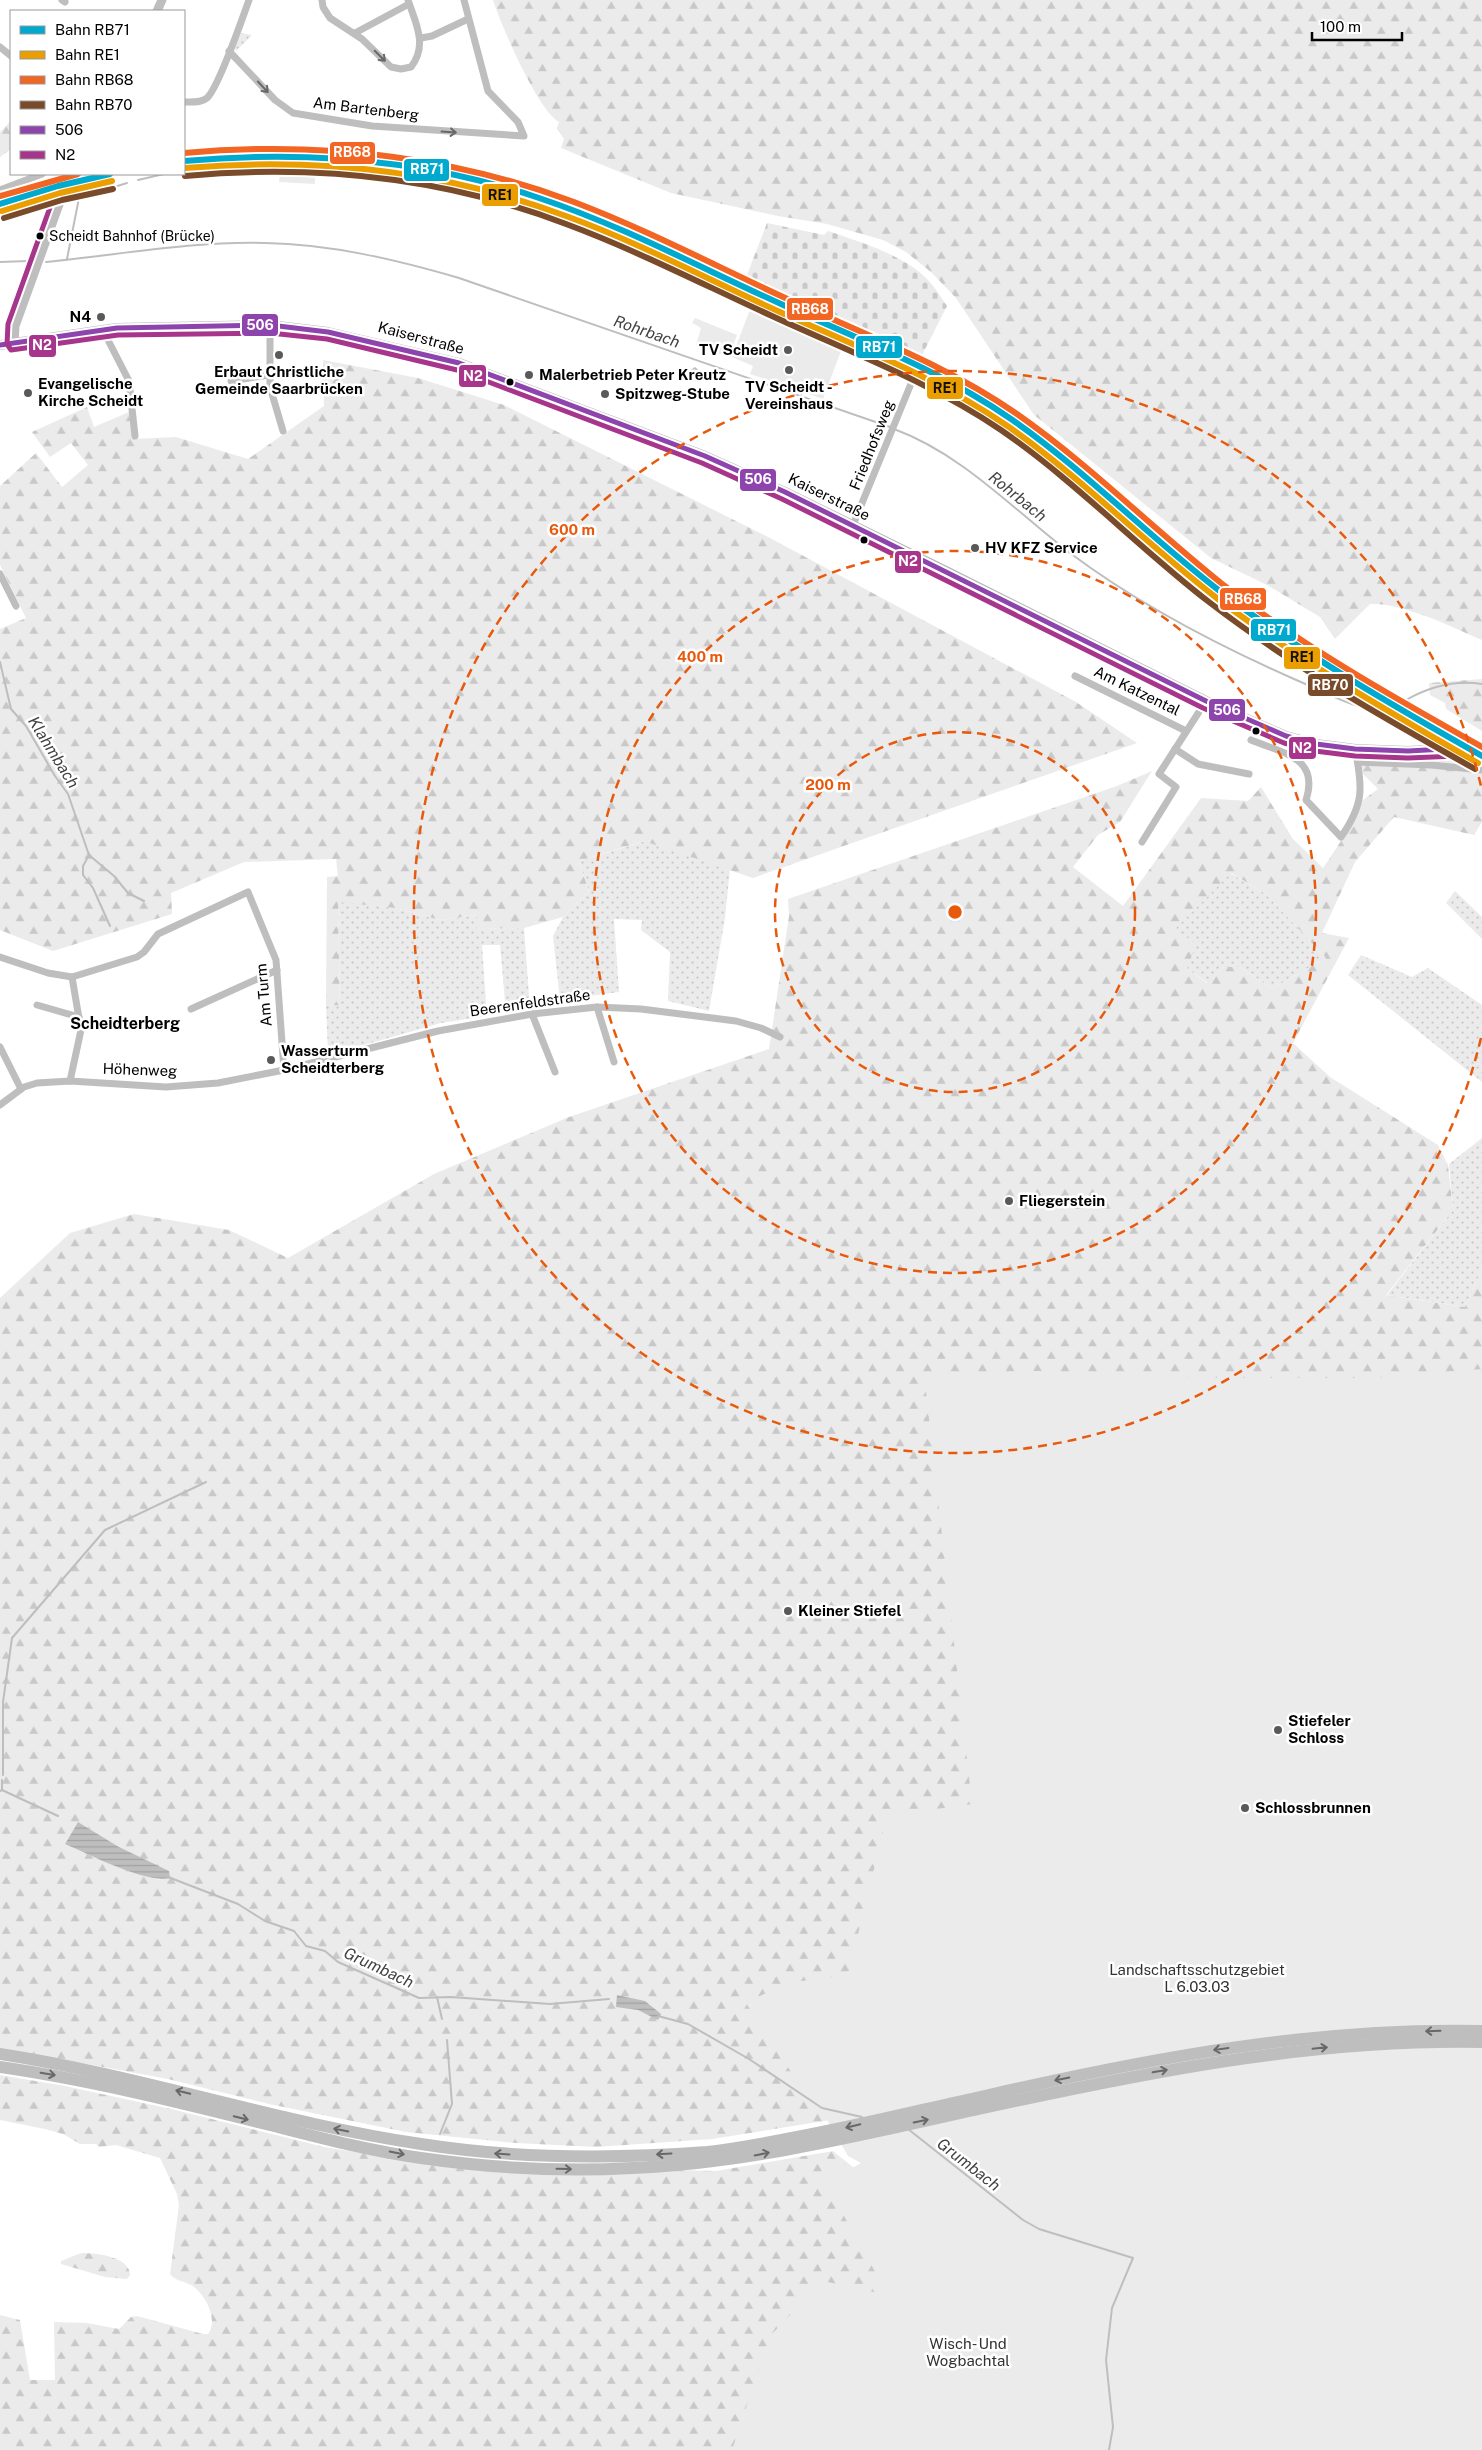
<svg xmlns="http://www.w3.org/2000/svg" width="1482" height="2450" font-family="'Public Sans',sans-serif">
<defs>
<pattern id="grass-dots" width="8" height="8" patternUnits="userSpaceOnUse" patternTransform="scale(1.25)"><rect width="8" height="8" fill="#ebebeb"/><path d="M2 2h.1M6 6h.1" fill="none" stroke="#c8c8c8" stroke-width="1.8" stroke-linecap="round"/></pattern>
<pattern id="forest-firs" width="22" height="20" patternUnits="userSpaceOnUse" patternTransform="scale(1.25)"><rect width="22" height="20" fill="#ebebeb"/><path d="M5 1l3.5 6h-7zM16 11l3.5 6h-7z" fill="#c8c8c8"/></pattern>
<pattern id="cemetery-stones" width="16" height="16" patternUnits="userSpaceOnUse" patternTransform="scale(1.25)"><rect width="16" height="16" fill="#ebebeb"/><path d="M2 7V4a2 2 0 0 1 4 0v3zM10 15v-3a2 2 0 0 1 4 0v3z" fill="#c8c8c8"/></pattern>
<pattern id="water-rules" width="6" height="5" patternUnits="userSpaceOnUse" patternTransform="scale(1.25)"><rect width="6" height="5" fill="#bebebe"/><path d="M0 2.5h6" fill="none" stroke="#a2a2a2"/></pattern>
</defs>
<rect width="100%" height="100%" fill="#fff"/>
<!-- grass -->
<g fill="url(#grass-dots)">
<path d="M241 33 252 35 236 51 235 48Z"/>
<path d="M645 841 730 869 725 918 709 1011 668 1001 670 952 641 930 642 920 614 919 619 992 560 1000 553 936 563 917 589 892 579 861Z"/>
<path d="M1230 873 1266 894 1326 958 1272 989 1240 967H1224L1208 983 1187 969 1174 929Z"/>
<path d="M1455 891 1482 917V939L1446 903Z"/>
<path d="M338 901 395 908 440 920 477 915V929L524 928 530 1009 506 1013 500 945H482L487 1016 441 1023 357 1047 328 1053 326 1006 340 1005Z"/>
<path d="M1361 955 1412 977 1428 968 1482 1005V1082L1348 975Z"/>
<path d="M1482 1138V1270L1465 1307 1387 1295 1453 1210 1449 1164Z"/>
</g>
<!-- forest -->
<g fill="url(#forest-firs)" fill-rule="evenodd">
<path d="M493 0H1482V640C1453 627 1401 602 1370 604L1335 639 1320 617 1267 585 1211 558 1043 422 1034 415 956 298 931 272 906 252 883 240 827 224 778 216 671 193 561 148 564 139 557 128 559 122C538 111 501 25 493 0Z"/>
<path d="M11 121V149L0 157V132Z"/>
<path d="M323 360 418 378 504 405 770 538 1076 702 1137 743 753 878 644 841 579 861 589 892 563 917 524 928 477 929V915L440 920 395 908 338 902 340 1005 326 1006 327 877 338 876 336 859 244 862 171 893 172 914 53 951 0 930V629L26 618 0 565V486L36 453 62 487 88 465 71 443 50 457 32 432 87 407 94 427 129 412 133 439 176 437 248 459 324 406Z"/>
<path d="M1482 679V731L1446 709 1445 703 1430 695 1429 683Z"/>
<path d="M1482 753V822L1474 835 1394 817 1355 862 1322 933 1349 938 1293 1043 1330 1077 1438 1145 1448 1165 1453 1210 1386 1295 1465 1307 1482 1270V2021L991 2084 824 2121 712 2139 596 2147 516 2143 406 2132 269 2104 168 2079 0 2048V1298L70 1233 134 1214 229 1230 288 1258 434 1174 569 1117 769 1049 789 916 788 899 1117 786 1152 771 1120 822 1098 835 1073 867 1123 906 1201 798 1248 801 1261 787 1293 839 1323 868 1351 826 1363 800 1378 789 1362 773 1359 757 1408 758ZM1231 873 1266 894 1326 958 1272 989 1240 967H1224L1207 983 1187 969 1196 944 1175 929ZM78 1822 119 1847 160 1880 94 1857 65 1844Z"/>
<path d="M0 2075 65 2086 171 2109 324 2147 430 2164 716 2171 833 2151 1052 2328 1482 2450H0V2315L20 2320 30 2380H55L54 2322 87 2323 119 2329 131 2317 137 2316 203 2334H208C219 2320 205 2293 191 2285 184 2281 175 2281 170 2274L179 2205 177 2194 160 2158 116 2145 99 2147 96 2144H80L63 2134 45 2129 0 2120Z"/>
<path d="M81 2253C96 2253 129 2256 130 2275L127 2279 105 2277 61 2264V2261Z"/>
</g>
<!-- cemetery -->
<path fill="url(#cemetery-stones)" d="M767 223 824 235 828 231C860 242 904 255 927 279 935 287 942 299 947 306L919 361 745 280Z"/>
<!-- park -->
<g fill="#ebebeb">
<path d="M280 174 315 176V184L279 182Z"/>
<path d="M760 308 778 313 844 343 823 399 750 374 753 366 732 357 749 312Z"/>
<path d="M695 318 737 335 729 357 696 345 701 328 692 323Z"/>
<path d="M1482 1369V2450H732L770 2336 823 2281 888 2295 839 2207 814 2177 846 2164 852 2168 861 2163 848 2156 815 2099 810 2101 746 2003 786 1983 848 1975 887 1816 972 1804 924 1374 1039 1371 1212 1378H1372Z"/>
</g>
<!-- water -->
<g fill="url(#water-rules)">
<path d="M695 367 701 372 693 382 689 377V371Z"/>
<path d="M78 1822 119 1847 169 1871 170 1878C147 1884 88 1854 65 1844Z"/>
<path d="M617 1995 645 2001 661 2014 658 2020 638 2010 616 2007Z"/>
</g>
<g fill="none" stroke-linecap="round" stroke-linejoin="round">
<!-- stream -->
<g stroke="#bebebe" stroke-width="2">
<path d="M266 169H274"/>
<path d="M184 171 261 169"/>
<path d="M138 180 164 174"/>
<path d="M67 259 79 198 127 183"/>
<path d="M0 262 28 261"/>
<path d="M46 262C118 255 192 241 265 243 331 244 397 260 459 278L890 427"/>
<path d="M894 429C962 454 1014 510 1070 553 1138 604 1217 645 1294 679 1320 690 1345 704 1372 710"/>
<path d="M0 662 11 709 26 726 55 776 68 794 89 855 114 876 128 893 144 901"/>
<path d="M1406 700C1429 687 1456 680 1482 684"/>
<path d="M89 855 83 866V875L93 888 110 926"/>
<path d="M3 1775V1702L12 1638 105 1530 206 1482"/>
<path d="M2 1790V1780"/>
<path d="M0 1791 2 1790 58 1816"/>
<path d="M168 1877 238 1904 265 1921 294 1931 306 1946 325 1951 338 1962 419 1998 451 1997 550 2004 609 1999"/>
<path d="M437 1997 442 2019"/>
<path d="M658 2016 688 2024 749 2059 822 2108 862 2117"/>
<path d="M908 2129 1023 2220 1039 2229 1133 2258 1112 2308 1106 2360 1113 2427 1109 2450"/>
<path d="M440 2134 452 2104 447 2040"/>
</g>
<!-- minor -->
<g stroke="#bebebe" stroke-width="7">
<path d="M62 0 65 2"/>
<path d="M322 0 323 7 330 18 362 39 391 67 401 69 411 67C428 45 416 24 408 0"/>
<path d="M355 33 409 4"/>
<path d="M421 38 432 36 468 19"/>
<path d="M0 47 11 56"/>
<path d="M229 51 275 100 293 113 372 126 524 136 518 122 488 91 464 0"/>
<path d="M184 102C191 102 201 103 207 98 219 87 242 19 249 0"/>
<path d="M0 190 42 174"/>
<path d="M270 325V387L283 431"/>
<path d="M106 329 108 340 129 381 135 436"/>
<path d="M231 381 269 375"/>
<path d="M853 525 915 374"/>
<path d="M0 574 16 606"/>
<path d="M1075 676 1186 731"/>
<path d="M1251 740C1282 753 1320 757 1306 800L1341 837C1364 804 1363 788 1355 749"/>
<path d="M1175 749 1198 764 1249 774"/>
<path d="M1358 762 1431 765 1482 770"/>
<path d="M1142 842 1176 787 1159 774 1206 701"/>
<path d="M0 957 48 973 72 977 137 957 144 952 158 934 248 892 276 960 284 1070"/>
<path d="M37 1005 79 1017"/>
<path d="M597 1007 614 1062"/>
<path d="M191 1009 277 970"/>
<path d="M532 1014 555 1072"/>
<path d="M0 1047 21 1089"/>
<path d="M70 1081 81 1030 72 977"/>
<path d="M0 1105 24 1087 37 1083 70 1081 166 1087 218 1083 284 1070 438 1031 532 1014 597 1007 641 1009 736 1021 761 1028 780 1037"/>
</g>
<!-- tertiary -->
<g stroke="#bebebe" stroke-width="9">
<path d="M157 11 162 0"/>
<path d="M14 343 15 326 70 174"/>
</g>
<!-- secondary -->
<path stroke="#b8b8b8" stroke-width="10" d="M0 345 117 328 270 325 328 332 459 363 705 456 785 492 948 572 1206 701 1286 736 1316 744 1355 749 1408 751 1482 747"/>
<!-- motorway -->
<g stroke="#bebebe" stroke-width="12">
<path d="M0 2054C142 2076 279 2123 421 2144 516 2159 612 2159 707 2152 737 2149 767 2143 797 2137 861 2125 925 2109 989 2095 1151 2058 1315 2027 1482 2031"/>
<path d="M0 2067C90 2080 178 2102 266 2124 317 2137 369 2151 421 2158 491 2168 561 2172 632 2168 748 2163 861 2135 974 2110 1142 2073 1309 2039 1482 2042"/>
</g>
<!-- bus-1 casing -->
<g stroke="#fff" stroke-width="9">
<path id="bus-1" d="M0 345 117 328 270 325 328 332 459 363 705 456 785 492 1206 701 1286 736 1316 744 1355 749 1408 751 1482 747"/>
</g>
<!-- bus-2 casing -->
<g stroke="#fff" stroke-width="9">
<path id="bus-2" d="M62 174 8 324 7 344 11 350 118 335 270 333 327 339 457 370 702 463 782 499 1203 708 1284 743 1315 751 1355 756 1408 758 1482 755"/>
</g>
<!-- bus-1 -->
<use href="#bus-1" stroke="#8e44ad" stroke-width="5"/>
<!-- bus-2 -->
<use href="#bus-2" stroke="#a7358b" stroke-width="5"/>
<!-- rail-1 casing -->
<g stroke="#fff" stroke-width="10">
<g id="rail-1">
<path d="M184 161C305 150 424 159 539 198 623 226 701 268 781 304 860 340 940 370 1011 419 1086 471 1149 537 1221 592 1303 654 1392 705 1482 756"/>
<path d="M0 204 58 186 110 174"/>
</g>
</g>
<!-- rail-2 casing -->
<g stroke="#fff" stroke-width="10">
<g id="rail-2">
<path d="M185 168C316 157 443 170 566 216 640 243 709 280 780 312 858 347 938 378 1009 427 1083 479 1146 544 1218 599 1300 661 1389 712 1478 763"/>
<path d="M2 211 60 193 112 181"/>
</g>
</g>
<!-- rail-3 casing -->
<g stroke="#fff" stroke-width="10">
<g id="rail-3">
<path d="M184 153C317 141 448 155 574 202 645 229 712 264 781 296 861 333 945 364 1017 414 1090 465 1152 528 1221 583 1302 646 1393 697 1482 747"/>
<path d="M0 196 78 174"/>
</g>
</g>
<!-- rail-4 casing -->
<g stroke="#fff" stroke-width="10">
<g id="rail-4">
<path d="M185 176C316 164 443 177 566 224 636 250 704 285 772 316 850 352 930 382 1001 430 1075 481 1138 547 1209 602 1292 666 1384 718 1475 769"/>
<path d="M4 218 62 200 113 189"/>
</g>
</g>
<!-- rail-1 -->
<use href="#rail-1" stroke="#00a9ce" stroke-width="6"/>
<!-- rail-2 -->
<use href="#rail-2" stroke="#eb9e00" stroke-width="6"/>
<!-- rail-3 -->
<use href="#rail-3" stroke="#f26522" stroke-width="6"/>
<!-- rail-4 -->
<use href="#rail-4" stroke="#7a4b2a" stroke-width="6"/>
</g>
<!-- one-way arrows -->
<defs><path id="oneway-shaft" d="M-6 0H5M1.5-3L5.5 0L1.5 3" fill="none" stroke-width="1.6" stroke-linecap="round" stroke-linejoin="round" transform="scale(1.25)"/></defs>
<g stroke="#686868">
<use href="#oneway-shaft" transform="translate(380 56) rotate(45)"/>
<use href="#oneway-shaft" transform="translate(263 87) rotate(47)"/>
<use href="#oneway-shaft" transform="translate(449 132) rotate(4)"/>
<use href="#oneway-shaft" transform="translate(1433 2031) rotate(178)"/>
<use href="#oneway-shaft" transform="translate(1320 2048) rotate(-6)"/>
<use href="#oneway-shaft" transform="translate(1221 2049) rotate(172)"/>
<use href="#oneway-shaft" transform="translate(1160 2071) rotate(-10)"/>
<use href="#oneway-shaft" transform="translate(48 2074) rotate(9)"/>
<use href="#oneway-shaft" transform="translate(1062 2079) rotate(168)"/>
<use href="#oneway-shaft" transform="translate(183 2092) rotate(-166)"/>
<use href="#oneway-shaft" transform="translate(241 2118) rotate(14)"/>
<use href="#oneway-shaft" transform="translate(921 2121) rotate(-12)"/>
<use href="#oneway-shaft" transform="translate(853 2126) rotate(167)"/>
<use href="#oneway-shaft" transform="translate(341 2130) rotate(-169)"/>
<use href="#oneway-shaft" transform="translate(397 2153) rotate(11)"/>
<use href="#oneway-shaft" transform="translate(502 2154) rotate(-176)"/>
<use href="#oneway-shaft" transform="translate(664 2154) rotate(177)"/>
<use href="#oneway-shaft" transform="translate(762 2154) rotate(-11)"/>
<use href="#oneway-shaft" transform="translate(564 2169) rotate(1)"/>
</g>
<!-- distance rings -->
<g fill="none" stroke="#e8590c" stroke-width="2.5" stroke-dasharray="9 6">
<circle cx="955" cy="912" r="180"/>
<circle cx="955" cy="912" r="361"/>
<path d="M1481 1038A541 541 0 1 1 1481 786"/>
</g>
<!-- markers -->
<g fill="#000" stroke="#fff" stroke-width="2">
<circle cx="40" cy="236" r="4.5"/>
<circle cx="510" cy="382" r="4.5"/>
<circle cx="864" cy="540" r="4.5"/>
<circle cx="1256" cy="731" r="4.5"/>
</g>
<g fill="#595959" stroke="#fff" stroke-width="2">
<circle cx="101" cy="317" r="5"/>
<circle cx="788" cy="350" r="5"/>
<circle cx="279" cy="355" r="5"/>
<circle cx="789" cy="370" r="5"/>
<circle cx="529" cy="375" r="5"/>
<circle cx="28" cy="393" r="5"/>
<circle cx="605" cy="394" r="5"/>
<circle cx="975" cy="548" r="5"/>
<circle cx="271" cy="1060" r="5"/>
<circle cx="1009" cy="1201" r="5"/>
<circle cx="788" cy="1611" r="5"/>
<circle cx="1278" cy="1730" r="5"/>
<circle cx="1245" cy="1808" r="5"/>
</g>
<g text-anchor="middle" stroke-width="5" stroke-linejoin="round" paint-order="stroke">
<!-- bus labels -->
<g font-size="14" fill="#000" stroke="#fff" text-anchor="start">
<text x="49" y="241">Scheidt Bahnhof (Brücke)</text>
</g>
<!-- street labels -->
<g font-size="15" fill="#000" stroke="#fff">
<text transform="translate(366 109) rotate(7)" y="5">Am Bartenberg</text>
<text transform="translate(421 338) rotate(15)" y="5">Kaiserstraße</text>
<text transform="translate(872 445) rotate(-68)" y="5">Friedhofsweg</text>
<text transform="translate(829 497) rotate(26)" y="5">Kaiserstraße</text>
<text transform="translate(1137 691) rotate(26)" y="5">Am Katzental</text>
<text transform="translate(264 995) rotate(-95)" y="5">Am Turm</text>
<text transform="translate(530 1003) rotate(-8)" y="5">Beerenfeldstraße</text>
<text transform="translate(140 1070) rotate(2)" y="5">Höhenweg</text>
</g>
<!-- poi labels -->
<g font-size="15" font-weight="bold" fill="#000" stroke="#fff" text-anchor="start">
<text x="91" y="322" text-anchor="end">N4</text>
<text x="778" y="355" text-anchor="end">TV Scheidt</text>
<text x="279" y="377" text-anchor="middle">Erbaut Christliche<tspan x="279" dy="17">Gemeinde Saarbrücken</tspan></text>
<text x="539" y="380">Malerbetrieb Peter Kreutz</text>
<text x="38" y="389">Evangelische<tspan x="38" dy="17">Kirche Scheidt</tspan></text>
<text x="789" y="392" text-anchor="middle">TV Scheidt -<tspan x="789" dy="17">Vereinshaus</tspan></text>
<text x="615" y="399">Spitzweg-Stube</text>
<text x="985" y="553">HV KFZ Service</text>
<text x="281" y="1056">Wasserturm<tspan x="281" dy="17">Scheidterberg</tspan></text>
<text x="1019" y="1206">Fliegerstein</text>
<text x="798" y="1616">Kleiner Stiefel</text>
<text x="1288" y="1726">Stiefeler<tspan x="1288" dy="17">Schloss</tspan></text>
<text x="1255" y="1813">Schlossbrunnen</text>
</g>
<!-- park labels -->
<g font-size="15" fill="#323232" stroke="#fff">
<text x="1197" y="1975">Landschaftsschutzgebiet<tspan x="1197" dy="17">L 6.03.03</tspan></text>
<text x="968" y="2349">Wisch- Und<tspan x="968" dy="17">Wogbachtal</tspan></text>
</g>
<!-- water labels -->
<g font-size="16" font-style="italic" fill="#434343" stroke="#fff">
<text transform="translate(647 331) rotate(19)" y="6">Rohrbach</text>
<text transform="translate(1018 496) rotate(39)" y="6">Rohrbach</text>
<text transform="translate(54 752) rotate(58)" y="6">Klahmbach</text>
<text transform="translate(379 1967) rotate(25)" y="6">Grumbach</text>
<text transform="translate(969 2164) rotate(38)" y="6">Grumbach</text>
</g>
<!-- neighbourhood labels -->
<g font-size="16" font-weight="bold" fill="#000" stroke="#fff">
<text x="125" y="1029">Scheidterberg</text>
</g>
</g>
<circle cx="955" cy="912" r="8" fill="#e8590c" stroke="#fff" stroke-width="2.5"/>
<g font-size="15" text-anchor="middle" font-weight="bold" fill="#e8590c" stroke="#fff" stroke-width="5" stroke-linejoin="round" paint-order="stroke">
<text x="572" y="535">600 m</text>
<text x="700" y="662">400 m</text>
<text x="828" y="790">200 m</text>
</g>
<g stroke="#fff" stroke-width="2">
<rect x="329" y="141" width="47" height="24" rx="5" fill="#f26522"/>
<rect x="403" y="158" width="47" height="24" rx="5" fill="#00a9ce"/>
<rect x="481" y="183" width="38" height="24" rx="5" fill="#eb9e00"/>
<rect x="786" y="297" width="48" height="24" rx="5" fill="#f26522"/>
<rect x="241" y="313" width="38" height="24" rx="5" fill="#8e44ad"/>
<rect x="28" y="334" width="29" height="24" rx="5" fill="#a7358b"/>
<rect x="855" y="335" width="48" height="24" rx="5" fill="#00a9ce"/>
<rect x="458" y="364" width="29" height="24" rx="5" fill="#a7358b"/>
<rect x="926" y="376" width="38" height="24" rx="5" fill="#eb9e00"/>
<rect x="739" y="468" width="38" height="24" rx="5" fill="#8e44ad"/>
<rect x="894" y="550" width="28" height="24" rx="5" fill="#a7358b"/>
<rect x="1219" y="587" width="48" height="24" rx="5" fill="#f26522"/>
<rect x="1250" y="618" width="47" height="24" rx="5" fill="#00a9ce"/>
<rect x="1283" y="646" width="38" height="24" rx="5" fill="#eb9e00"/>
<rect x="1307" y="673" width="47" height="24" rx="5" fill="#7a4b2a"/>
<rect x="1208" y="698" width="38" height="24" rx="5" fill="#8e44ad"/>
<rect x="1288" y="736" width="29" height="24" rx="5" fill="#a7358b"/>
</g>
<g font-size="14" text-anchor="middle" font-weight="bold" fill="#fff">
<text x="352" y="157">RB68</text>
<text x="427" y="174">RB71</text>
<text x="810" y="314">RB68</text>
<text x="260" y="330">506</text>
<text x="42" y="350">N2</text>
<text x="879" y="352">RB71</text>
<text x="473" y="381">N2</text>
<text x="758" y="484">506</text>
<text x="908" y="566">N2</text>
<text x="1243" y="604">RB68</text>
<text x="1274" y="635">RB71</text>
<text x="1330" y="690">RB70</text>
<text x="1227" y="715">506</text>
<text x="1302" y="753">N2</text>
</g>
<g font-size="14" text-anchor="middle" font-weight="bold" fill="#111">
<text x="500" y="200">RE1</text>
<text x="945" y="393">RE1</text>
<text x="1302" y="662">RE1</text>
</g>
<!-- legend -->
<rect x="10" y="10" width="175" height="165" fill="#ffffff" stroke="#999999"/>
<rect x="20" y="26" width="25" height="8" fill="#00a9ce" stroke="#999999"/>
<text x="55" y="35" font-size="15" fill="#000000">Bahn RB71</text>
<rect x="20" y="51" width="25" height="8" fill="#eb9e00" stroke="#999999"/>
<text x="55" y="60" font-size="15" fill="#000000">Bahn RE1</text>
<rect x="20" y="76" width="25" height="8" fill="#f26522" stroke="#999999"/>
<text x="55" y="85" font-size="15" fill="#000000">Bahn RB68</text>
<rect x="20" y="101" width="25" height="8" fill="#7a4b2a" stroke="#999999"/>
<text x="55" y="110" font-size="15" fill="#000000">Bahn RB70</text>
<rect x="20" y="126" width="25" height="8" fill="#8e44ad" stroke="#999999"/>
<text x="55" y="135" font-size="15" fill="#000000">506</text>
<rect x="20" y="151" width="25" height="8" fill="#a7358b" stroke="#999999"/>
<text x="55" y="160" font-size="15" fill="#000000">N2</text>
<!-- scale -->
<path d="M1312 32v8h90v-8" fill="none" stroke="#000000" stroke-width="2.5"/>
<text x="1320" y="32" font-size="15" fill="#000000" stroke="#ffffff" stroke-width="4" paint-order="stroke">100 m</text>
</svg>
